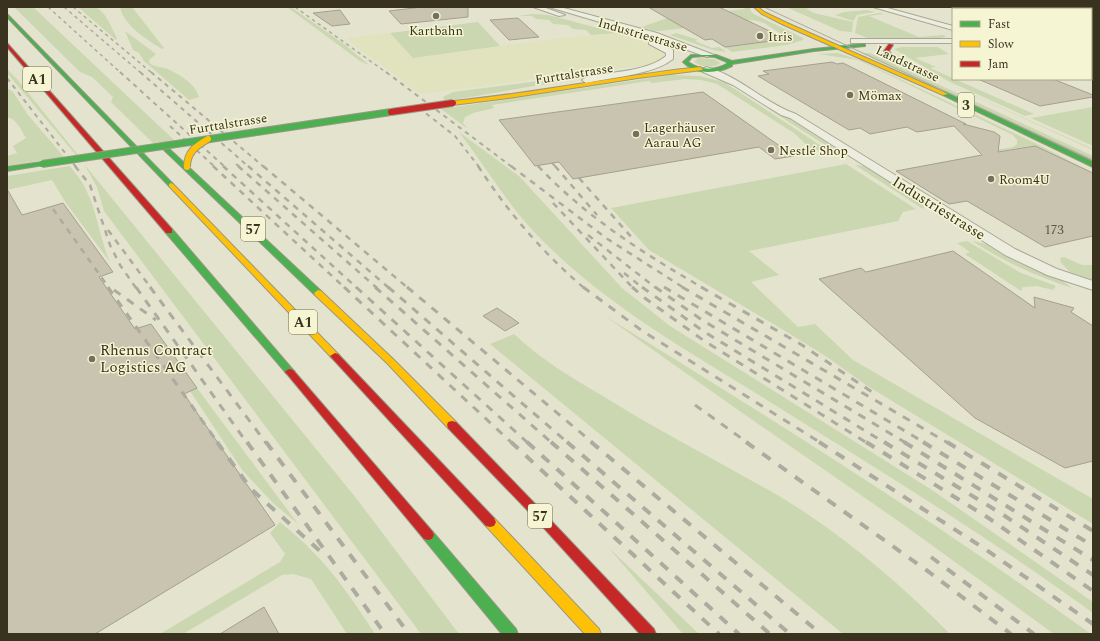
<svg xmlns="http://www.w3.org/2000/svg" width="1100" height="641" font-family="Spectral,serif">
<rect width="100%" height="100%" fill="#e4e4ce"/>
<!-- farmland -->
<path fill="#e1e3be" d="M390 33 414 58 552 39 616 33 649 44 663 53H667V57L646 67H629L420 94 345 38Z"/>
<!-- green -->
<g fill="#cbd7b0">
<path d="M14 7H33L175 141 153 143 111 102 113 97 92 77 80 72Z"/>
<path d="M78 7C83 7 89 6 94 7 105 9 112 29 117 38L116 40Z"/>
<path d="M120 7H132L164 48 162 49C147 40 124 26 120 7Z"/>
<path d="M287 7H291L344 44 369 65 360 61Z"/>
<path d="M542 7 639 33 685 48 679 49 646 36Z"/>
<path d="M743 7H749L752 13 803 38V40L787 45 732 52 725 47 779 40 776 38 782 37 780 35H783L764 23 753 20 660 31H654L642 27 667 18 745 9Z"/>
<path d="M786 7H814L806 9 814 13 853 22 852 32 840 31Z"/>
<path d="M867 10 875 12 857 15 853 21 835 15 844 12Z"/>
<path d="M879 13 884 14 869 16 919 37 943 35 946 36 942 38H867L855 33 858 17Z"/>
<path d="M533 14 549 15 616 33 591 35 586 30 573 29 568 25 553 24 549 20 536 19 532 16H518Z"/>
<path d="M478 22 500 46 413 58 390 33Z"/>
<path d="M125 31 156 54 149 60 150 64C156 67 164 67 170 70 182 76 196 85 199 97L189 100 144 61 139 53 133 50Z"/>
<path d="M676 33 696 39 698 40 695 41 712 48 719 47 727 52 713 50 670 35Z"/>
<path d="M902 47H938L949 54 915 58 936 67 930 68 1034 114 1025 116 948 81 894 49Z"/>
<path d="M838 53 860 60 1039 145 1093 173 1030 146 990 153V148L1002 149 1013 147 1017 144V140L1013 135 858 60 818 54Z"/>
<path d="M861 53H870L1093 156V163Z"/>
<path d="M698 58 714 59 720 63C714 69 701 67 694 62Z"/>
<path d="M7 69 17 79 78 155H76L7 73Z"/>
<path d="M631 69 465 98 445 101 443 97 453 92Z"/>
<path d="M671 75 700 76 724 82 829 151H821L809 147 794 133 717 84 701 80 685 79 652 83 649 81 492 105 494 108 473 113 465 117 463 123 468 129 441 109Z"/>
<path d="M949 84 1093 149V150L962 90Z"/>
<path d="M7 88 13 92 28 115 64 157 7 166V156L17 153 13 146 26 138C21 130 17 119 7 117Z"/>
<path d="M1093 107V146L1031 118Z"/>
<path d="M767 108 780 113 831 145 834 149 833 150Z"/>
<path d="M459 132 520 177 622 288 670 326 932 490 1093 602V613C986 535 874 467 762 397 683 348 606 305 540 238 508 206 486 167 459 132Z"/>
<path d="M84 164 356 498 459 634H421L104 211 97 187Z"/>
<path d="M846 164 916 209 903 212 898 221 749 251 779 275 751 282 798 327 815 324 853 360 1093 499V524L866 385 827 357 790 334 649 250 611 208Z"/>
<path d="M855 165 865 166 921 202 924 207 923 209Z"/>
<path d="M70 166C74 172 80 178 83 184 97 208 99 237 110 262L66 203 52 180 7 190V176Z"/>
<path d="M967 241 1021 273 1056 286 1053 290 1037 286 1023 287 1021 291 965 254 970 252 957 243Z"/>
<path d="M972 241 986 244 1007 257 1063 281 1072 288C1036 276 1004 262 972 241Z"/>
<path d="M1064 257 1082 265H1093V280L1070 272 1061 263 1060 258Z"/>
<path d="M605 316C770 418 934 520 1091 634H1054L904 525 741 412Z"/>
<path d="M514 334C540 359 572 378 603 396 662 433 724 464 784 499 843 535 902 585 950 634H843L490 344Z"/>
<path d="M197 388 298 524 273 503 243 471 190 391Z"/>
<path d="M280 522C290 531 301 539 310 549 336 574 355 604 375 634H347L311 579 293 574 282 575 183 634H160L280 562 285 554 270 533Z"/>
<path d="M608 547 699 634H683Z"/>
</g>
<!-- building -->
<g fill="#c8c4af" stroke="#a4a08d">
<path d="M422 7H468V17L401 24 389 11Z"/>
<path d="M648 7H719L782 37H775L779 40 725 47 712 39 705 40Z"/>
<path d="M340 10 350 24 332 26 313 13Z"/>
<path d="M518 18 539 37 509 40 490 20Z"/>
<path d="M832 62 837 64 843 63 966 124H963L994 132 1000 136 998 152 1035 146 1093 173V236L1045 247 967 201 949 204 896 171 982 155 954 126 917 132 907 127 870 134 860 128 849 130 758 76 769 74 763 71Z"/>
<path d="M978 79H1053L1093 95V97L1040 106Z"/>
<path d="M703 92 794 156 775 159 759 147 573 179 559 162 535 166 499 120Z"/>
<path d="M7 189 22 215 63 203 113 272 99 277 135 329 151 324 197 388 184 394 275 525 95 634H7Z"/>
<path d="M953 251 1035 308 1034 297 1074 308 1071 312 1093 326V461L1065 468 975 418 819 279 861 268 866 272Z"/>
<path d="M497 308 509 316 519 323 505 331 483 316Z"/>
<path d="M264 607 279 634H220Z"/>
</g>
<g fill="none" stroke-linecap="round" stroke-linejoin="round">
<!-- street casing -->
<g stroke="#a9a896" stroke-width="2">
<g id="street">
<path d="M533 7H543L565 15 559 16Z"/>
<path d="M549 7H560L657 33 714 55 707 57 651 37Z"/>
<path d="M873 7H884L953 26V30Z"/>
<rect x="851" y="39" width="102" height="4"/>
<path d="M649 40H655L673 50V59C653 75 612 77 586 83L582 80C586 76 594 76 599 75 620 71 649 70 666 56V53L649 44Z"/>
<path d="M706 67C740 76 764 103 796 114L1015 249 1057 269 1093 281V290L1047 275 1005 255 790 118 781 115 733 85 703 72 702 70Z"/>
<path d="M1091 70 1093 71V77L1091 76Z"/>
</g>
</g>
<!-- fast casing -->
<g stroke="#999786" stroke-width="2">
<g id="fast">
<path d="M1059 7H1065L1068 9H1062Z"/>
<path d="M7 14 173 184V186H169L7 17Z"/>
<path d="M863 44H865V46L814 51 732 64V66C716 74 696 75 683 62L691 55H716L732 61 814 49ZM703 56 715 57 727 62V64C714 71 700 70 688 62L692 57Z"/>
<path d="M945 92 1093 162V167L943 95V93Z"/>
<path d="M161 145H165L321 291 322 293 321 295H315L161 147Z"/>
<path d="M42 162 44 163V165L7 171V167Z"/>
<path d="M166 229H172L293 370 295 372 293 374H287L166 233Z"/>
<path d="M428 530 432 531 516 629 518 634H502L424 539 422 535 424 531Z"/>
</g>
</g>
<!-- slow casing -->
<g stroke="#999786" stroke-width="2">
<g id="slow">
<path d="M754 7H758L764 12 787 23 948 94 943 95 784 25 762 14Z"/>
<rect x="1091" y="18" width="2" height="3"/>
<path d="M700 67 703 69 702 70 638 78 515 97 453 105 450 103 453 101C536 93 617 76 700 67Z"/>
<path d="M171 183 173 184 338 354 340 356 338 358H332L169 186V184Z"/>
<path d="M318 290 321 291 393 359 456 422 457 425 456 428 452 429 448 428 387 363 315 295 314 293Z"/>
<path d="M490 517 494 518 599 629 601 634H585L486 526 484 522 486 518Z"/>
</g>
</g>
<!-- jam casing -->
<g stroke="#999786" stroke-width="2">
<g id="jam">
<path d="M7 43 172 229V233H166L7 47Z"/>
<path d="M889 44 893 45 889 51 893 57 891 58 884 51Z"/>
<path d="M335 353 338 354 494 518 496 522 494 526 490 527 486 526 332 358 330 356Z"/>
<path d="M290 369 293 370 432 531 434 535 432 539 428 540 424 539 287 374 285 372 287 370Z"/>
<path d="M452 421 456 422 540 509 654 629 656 634H640L532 515 448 428 447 425 448 422Z"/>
</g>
</g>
<!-- street -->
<use href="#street" fill="#ececdf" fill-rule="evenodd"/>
<!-- fast -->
<use href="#fast" fill="#4caf50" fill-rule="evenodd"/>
<!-- slow -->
<use href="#slow" fill="#ffc107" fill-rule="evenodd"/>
<!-- jam -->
<use href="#jam" fill="#c62828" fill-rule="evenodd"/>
<!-- tram -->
<path stroke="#acab9f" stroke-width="1" d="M764 7 1093 160"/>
<!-- rail-far4 -->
<g stroke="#acab9f" stroke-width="1.5" stroke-dasharray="3.5 3.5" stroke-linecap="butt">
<path d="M48 7 121 73"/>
<path d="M64 7 141 73"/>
<path d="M73 7 152 73"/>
<path d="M295 7 387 73"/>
</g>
<!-- rail-far3 -->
<g stroke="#acab9f" stroke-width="2" stroke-dasharray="4.5 4.5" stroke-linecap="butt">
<path d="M120 72 225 167"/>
<path d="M140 72 249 167"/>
<path d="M151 72 264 167"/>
<path d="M386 72 512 167"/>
<path d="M7 78 76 167"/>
<path d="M419 108 455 136 479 167"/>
<path d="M170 126 215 167"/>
<path d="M552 163 556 167"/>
<path d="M236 164 240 167"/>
<path d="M538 166 539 167"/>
</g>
<!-- rail-far2 -->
<g stroke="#acab9f" stroke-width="2.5" stroke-dasharray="6 6" stroke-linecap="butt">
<path d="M75 166 90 185 110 245 120 265 136 288"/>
<path d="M213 166 345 288"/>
<path d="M223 166 357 288"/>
<path d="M238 166 377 288"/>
<path d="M248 166 389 288"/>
<path d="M263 166 408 288"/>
<path d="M478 166C508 212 542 252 584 288"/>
<path d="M511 166 606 238 684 288"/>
<path d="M538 166C586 217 643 253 703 288"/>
<path d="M555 166 597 215"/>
<path d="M579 178 634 240"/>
<path d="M553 203 633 288"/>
<path d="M53 209 109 288"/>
<path d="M108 230 151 288"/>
<path d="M588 235 656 288"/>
<path d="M624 273 643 288"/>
</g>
<!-- rail-far1 -->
<g stroke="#acab9f" stroke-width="3" stroke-dasharray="8 8" stroke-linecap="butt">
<path d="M108 287 218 443"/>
<path d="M136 287 247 443"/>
<path d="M150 287 266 443"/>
<path d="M344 287 512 443"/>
<path d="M356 287 528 443"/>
<path d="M375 287 552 443"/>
<path d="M388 287 568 443"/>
<path d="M407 287 593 443"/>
<path d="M583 287 641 330 821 443"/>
<path d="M632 287 646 299 703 340 867 443"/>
<path d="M642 287 703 331 885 443"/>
<path d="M655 287 702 320 906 443"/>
<path d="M664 287 925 443"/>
<path d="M682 287 948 443"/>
<path d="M701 287 802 345 872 392"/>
<path d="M114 290 156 320"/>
<path d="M695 405 748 443"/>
</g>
<!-- rail -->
<g stroke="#acab9f" stroke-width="4" stroke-dasharray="10 10" stroke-linecap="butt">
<path d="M217 442 251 489 321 552"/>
<path d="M247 442 385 634"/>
<path d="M266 442 409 634"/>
<path d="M511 442 719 634"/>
<path d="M527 442 739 634"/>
<path d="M551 442 770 634"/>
<path d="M567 442 790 634"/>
<path d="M591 442 821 634"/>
<path d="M746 442 929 572 1011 634"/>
<path d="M819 442 982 547 1093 624"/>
<path d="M866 442 987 517 1093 591"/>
<path d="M884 442 1002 514 1093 575"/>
<path d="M904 442 1093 560"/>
<path d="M923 442 1093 546"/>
<path d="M947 442 1093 531"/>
<path d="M931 557 1034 634"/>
</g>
<!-- fast-bridge casing -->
<g stroke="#999786" stroke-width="8" stroke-linecap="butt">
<path id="fast-bridge" d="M42 164 391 112"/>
</g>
<!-- slow-bridge casing -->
<g stroke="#999786" stroke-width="8" stroke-linecap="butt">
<path id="slow-bridge" d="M187 167C187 152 196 146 208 139"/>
</g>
<!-- jam-bridge casing -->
<g stroke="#999786" stroke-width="8" stroke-linecap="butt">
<path id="jam-bridge" d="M391 112 453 103"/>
</g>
<!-- fast-bridge -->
<use href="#fast-bridge" stroke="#4caf50" stroke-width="6"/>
<!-- slow-bridge -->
<use href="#slow-bridge" stroke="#ffc107" stroke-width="6"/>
<!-- jam-bridge -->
<use href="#jam-bridge" stroke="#c62828" stroke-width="6"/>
</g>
<!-- markers -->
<g fill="#74705c" stroke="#f5f5d3" stroke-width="1.5">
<circle cx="436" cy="16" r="4"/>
<circle cx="760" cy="36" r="4"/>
<circle cx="850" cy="95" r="4"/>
<circle cx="636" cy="134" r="4"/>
<circle cx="771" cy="150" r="4"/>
<circle cx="991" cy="179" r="4"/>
<circle cx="92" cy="359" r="4"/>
</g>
<g text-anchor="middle" stroke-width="3" stroke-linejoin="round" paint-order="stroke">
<!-- far-poi labels -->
<g font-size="13" fill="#38321e" stroke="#f5f5d3" text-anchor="start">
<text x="436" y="35" text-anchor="middle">Kartbahn</text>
<text x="768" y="41">Itris</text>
<text x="858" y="100">Mömax</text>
<text x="644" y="132">Lagerhäuser<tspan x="644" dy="15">Aarau AG</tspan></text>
<text x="779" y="155">Nestlé Shop</text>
<text x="999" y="184">Room4U</text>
</g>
<!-- far-street labels -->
<g font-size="13" fill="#38321e" stroke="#f5f5d3">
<text transform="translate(643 34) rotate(16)" y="5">Industriestrasse</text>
<text transform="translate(908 63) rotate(25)" y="5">Landstrasse</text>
<text transform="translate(574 73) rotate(-9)" y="5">Furttalstrasse</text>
<text transform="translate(228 123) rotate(-9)" y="5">Furttalstrasse</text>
</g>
<!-- number labels -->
<g font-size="13" fill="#5c5642">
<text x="1054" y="234">173</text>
</g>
<!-- shield labels -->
<g fill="#f5f5d3" stroke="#716c54" stroke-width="1">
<rect x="23" y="67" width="28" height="24" rx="3"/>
<rect x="958" y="93" width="16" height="24" rx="3"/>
<rect x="241" y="217" width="24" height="24" rx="3"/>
<rect x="289" y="310" width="28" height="24" rx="3"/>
<rect x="528" y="504" width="24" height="24" rx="3"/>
</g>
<g font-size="14" font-weight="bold" fill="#38321e">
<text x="37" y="84">A1</text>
<text x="966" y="110">3</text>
<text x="253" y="234">57</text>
<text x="303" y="327">A1</text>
<text x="540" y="521">57</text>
</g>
<!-- street labels -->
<g font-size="15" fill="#38321e" stroke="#f5f5d3">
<text transform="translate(939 208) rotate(32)" y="5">Industriestrasse</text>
</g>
<!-- poi labels -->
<g font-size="15" fill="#38321e" stroke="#f5f5d3" text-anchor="start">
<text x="100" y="355">Rhenus Contract<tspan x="100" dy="17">Logistics AG</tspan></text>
</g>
</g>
<!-- border -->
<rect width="1100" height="641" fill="none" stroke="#38321e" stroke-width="16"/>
<!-- legend -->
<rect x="952" y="8" width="140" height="72" fill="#f5f5d3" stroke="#a9a78b"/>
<rect x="960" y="21" width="20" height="6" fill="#4caf50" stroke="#a9a78b"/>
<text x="988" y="28" font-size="12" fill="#38321e">Fast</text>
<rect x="960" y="41" width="20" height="6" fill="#ffc107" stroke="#a9a78b"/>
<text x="988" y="48" font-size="12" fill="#38321e">Slow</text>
<rect x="960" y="61" width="20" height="6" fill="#c62828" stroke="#a9a78b"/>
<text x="988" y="68" font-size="12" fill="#38321e">Jam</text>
</svg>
